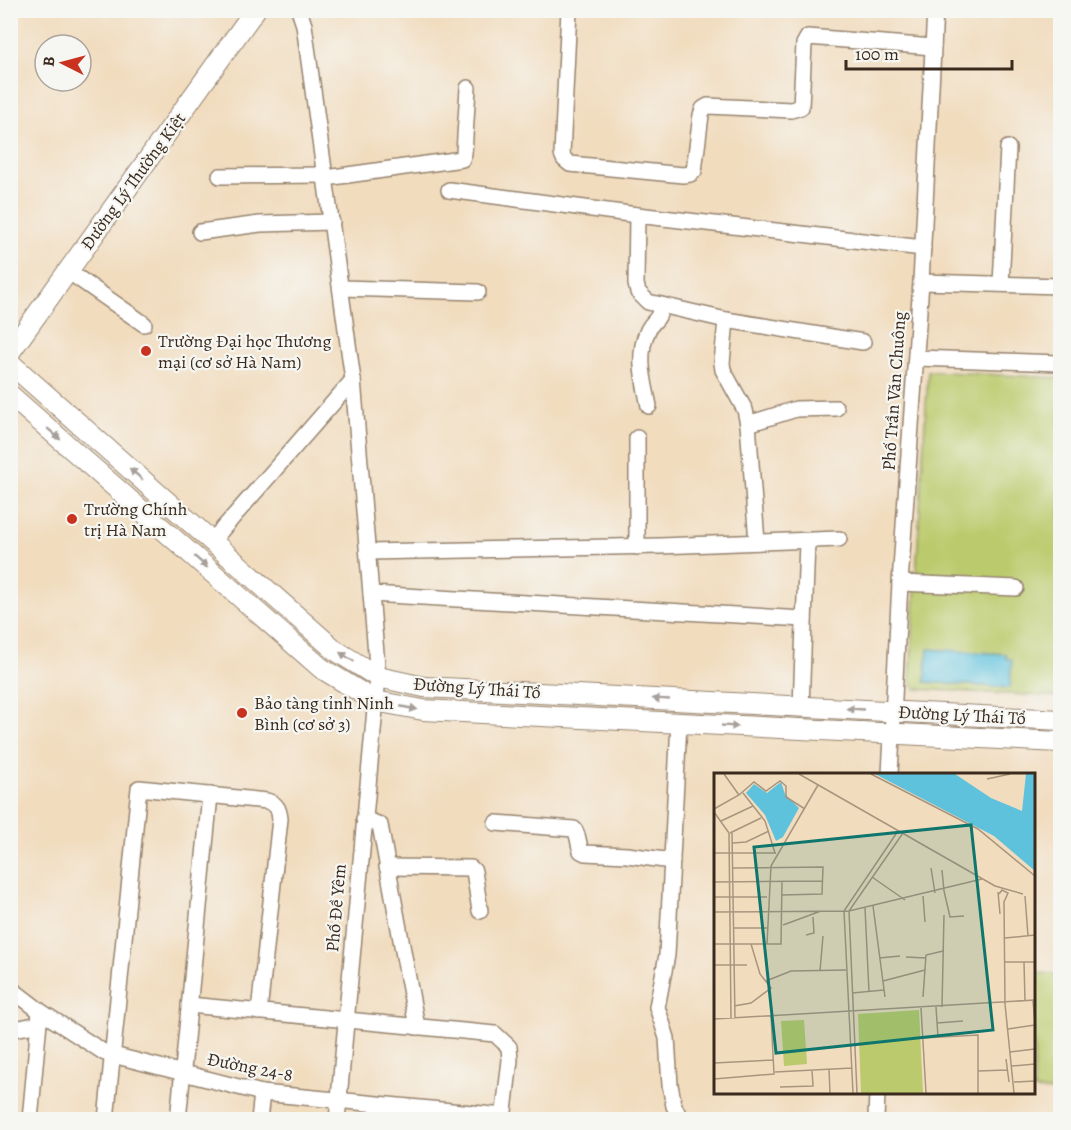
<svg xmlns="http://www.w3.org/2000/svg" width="1071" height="1130" font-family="Alegreya,serif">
<rect width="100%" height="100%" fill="#f6f6f2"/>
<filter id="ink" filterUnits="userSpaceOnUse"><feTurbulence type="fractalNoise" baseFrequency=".0167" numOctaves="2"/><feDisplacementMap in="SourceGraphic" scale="12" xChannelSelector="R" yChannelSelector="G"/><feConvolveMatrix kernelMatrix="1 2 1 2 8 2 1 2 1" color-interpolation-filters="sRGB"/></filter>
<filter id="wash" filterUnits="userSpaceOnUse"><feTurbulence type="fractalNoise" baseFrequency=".008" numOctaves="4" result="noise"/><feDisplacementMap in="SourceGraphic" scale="24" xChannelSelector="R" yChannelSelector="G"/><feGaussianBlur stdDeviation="1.35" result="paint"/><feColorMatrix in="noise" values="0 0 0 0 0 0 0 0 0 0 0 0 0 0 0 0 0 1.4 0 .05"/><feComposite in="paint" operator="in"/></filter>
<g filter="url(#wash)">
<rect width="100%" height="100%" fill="#f1dcbe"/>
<!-- green -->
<g fill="#bbca6c" stroke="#7b7a45" stroke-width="1.5">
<path d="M928 371 1060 378V697L916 689 910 680Z"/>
<path d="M1034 973 1060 974V1092L1034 1090Z"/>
</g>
<!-- water -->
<path fill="#5fc2dd" stroke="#4d767e" stroke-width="1.5" d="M928 649 1006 654V659H1012L1010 688 925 682Z"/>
</g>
<g filter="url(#ink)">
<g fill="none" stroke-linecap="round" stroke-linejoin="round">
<!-- minor casing -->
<g stroke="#96836e" stroke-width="18">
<g id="minor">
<path d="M299 10 304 25 353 380 378 677 337 1120"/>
<path d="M569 10 562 154 564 159 570 164 683 175 690 174 694 171 701 115 703 109 708 106 791 110 801 107 804 44 808 37 933 47"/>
<path d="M220 176 326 175"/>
<path d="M326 178 462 159 464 153 468 88"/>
<path d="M449 190 637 215 923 248"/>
<path d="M637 215 636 284 638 292 648 302 726 320 863 342"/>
<path d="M200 232 260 224 332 222"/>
<path d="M68 271 144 324"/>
<path d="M921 282 1060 286"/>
<path d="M1001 284 1008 148"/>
<path d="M341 288 478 292"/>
<path d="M726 320 722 363 723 370 745 410 748 424 757 542"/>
<path d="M917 358 1060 363"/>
<path d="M649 406C644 381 636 355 648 330 654 318 659 322 661 305"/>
<path d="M748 424 796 409 836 408"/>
<path d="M212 541 353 380"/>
<path d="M637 547V438"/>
<path d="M368 552 660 546 839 539"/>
<path d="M900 583 1016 588"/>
<path d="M371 594 804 619"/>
<path d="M801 707 807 542"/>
<path d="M679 723 667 955 657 1007 667 1038 670 1085 674 1106 681 1120"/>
<path d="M890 774 900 583 921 282 935 10"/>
<path d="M364 819 380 825 417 1027"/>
<path d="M496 823 574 829C579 835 578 844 581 851L585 853 627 855 672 861"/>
<path d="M387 867 471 868 474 871 480 911"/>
<path d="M10 988 40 1011 105 1053 262 1093 504 1116"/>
<path d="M189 1005 495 1034 509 1047 510 1060 503 1120"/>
<path d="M10 1030 39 1024"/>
<path d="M30 1120 40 1011"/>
<path d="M106 1120 139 788 267 801C277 804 279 809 280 819L259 1012"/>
<path d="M178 1120 210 795"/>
<path d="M259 1120 262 1093"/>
<path d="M876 1120 877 1092"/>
</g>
</g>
<!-- major casing -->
<g stroke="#96836e" stroke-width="22">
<g id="major">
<path d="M10 352 255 10"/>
<path d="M10 363 335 650 378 677 424 687 1060 720"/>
<path d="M10 395 321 668 375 701 423 710 1060 742"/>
</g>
</g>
<!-- minor -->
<use href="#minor" stroke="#fff" stroke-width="15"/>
<!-- major -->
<use href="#major" stroke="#fff" stroke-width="20"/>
</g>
<!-- one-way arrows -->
<defs><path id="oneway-solid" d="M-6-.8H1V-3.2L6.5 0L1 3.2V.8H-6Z" transform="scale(1.5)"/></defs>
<g fill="#a79f9a">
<use href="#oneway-solid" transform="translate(54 434) rotate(41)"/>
<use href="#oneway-solid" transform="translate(136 474) rotate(-139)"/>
<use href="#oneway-solid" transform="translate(201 562) rotate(41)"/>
<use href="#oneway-solid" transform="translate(347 657) rotate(-148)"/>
<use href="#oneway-solid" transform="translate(661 699) rotate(-177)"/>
<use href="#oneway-solid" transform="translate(409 708) rotate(11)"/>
<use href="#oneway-solid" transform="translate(855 709) rotate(-177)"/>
<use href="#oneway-solid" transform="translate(730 726) rotate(3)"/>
</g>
</g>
<!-- markers -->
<g fill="#c8321e" stroke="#f6f6f2" stroke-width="2">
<circle cx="146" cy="351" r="6"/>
<circle cx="72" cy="519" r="6"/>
<circle cx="242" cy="713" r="6"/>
</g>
<g text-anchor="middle" stroke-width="4.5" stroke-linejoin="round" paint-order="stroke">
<!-- street labels -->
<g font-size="18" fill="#3b2a1e" stroke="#f6f6f2">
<text transform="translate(133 181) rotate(-54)" y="6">Đường Lý Thường Kiệt</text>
<text transform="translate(894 391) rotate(-86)" y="6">Phố Trần Văn Chuông</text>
<text transform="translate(477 688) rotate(4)" y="6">Đường Lý Thái Tổ</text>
<text transform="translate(962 715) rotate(3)" y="6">Đường Lý Thái Tổ</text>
<text transform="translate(336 908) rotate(-85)" y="6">Phố Đề Yêm</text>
<text transform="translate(250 1067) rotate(11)" y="6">Đường 24-8</text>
</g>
<!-- poi labels -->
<g font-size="18" fill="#3b2a1e" stroke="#f6f6f2" text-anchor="start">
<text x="158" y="347">Trường Đại học Thương<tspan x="158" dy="21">mại (cơ sở Hà Nam)</tspan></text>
<text x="84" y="515">Trường Chính<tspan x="84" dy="21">trị Hà Nam</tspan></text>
<text x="254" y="709">Bảo tàng tỉnh Ninh<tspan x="254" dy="21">Bình (cơ sở 3)</tspan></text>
</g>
</g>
<!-- overview -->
<g transform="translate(714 773)">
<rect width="321" height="321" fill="#f1dcbe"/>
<path d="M205 237 209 320H147L144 241ZM90 247 93 291 70 293 67 248Z" fill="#bbca6c"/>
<path d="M161 1H241L277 25 308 38 312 1H321V98L280 63ZM67 9 71 21 85 35 69 64 62 68 51 42 32 20 40 11 53 20Z" fill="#5fc2dd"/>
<path fill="none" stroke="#a8957e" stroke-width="1.5" d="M10 1 25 22M85 1 281 113 309 121M157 1 264 56 321 103M273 6 296 1M29 20 51 48 61 80M0 36 25 22 40 9 52 18 66 8 72 13V24L91 36M0 39 15 60M7 48 39 33M15 60 17 245M16 60 47 45M18 60 21 245M19 70 32 69 55 58M0 80H62M19 95 109 94 108 121 68 122M217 95 221 120M228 97 230 118M158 104 191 127M0 109 109 108M230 118 236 144 250 143M284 119 286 141M285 121 288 117 294 120 290 129 291 231 300 320M209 123 211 149M311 123 314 163M0 124H53M159 133 171 224M151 135 155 219M0 139 135 138 268 106M69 152 107 138M20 155H53M92 162 100 160 99 144M291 165 321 162M0 171H67L68 108M53 171 57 93 104 12M192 184 212 185M165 185 186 183M291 189H321M310 189 311 228M0 192H33M106 198 109 163M52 208 77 198 132 197M169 208 211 197M138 220 170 217M209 224 212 182 229 178M319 228 321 250M20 233 37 230 57 215 46 201 37 171M222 234 224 264M228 234 230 142M207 235 212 320M0 246 321 227M223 250 249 248M294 256 321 252M209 265 264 262V320M296 279 321 276M292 286 295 309M0 290 60 287M298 293 321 291M115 296 116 320M264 298 293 297M61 299 138 295M0 306 60 301 57 243M300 309 321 308M66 314 99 313 98 297M139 320 130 138 184 58M143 320 135 138 189 60"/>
<path fill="#0f766e" fill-opacity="0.15" stroke="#0f766e" stroke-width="3" d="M257 52 279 257 62 280 40 74Z"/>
<rect width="321" height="321" fill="none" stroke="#3b2a1e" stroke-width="3"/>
</g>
<!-- margin -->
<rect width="1071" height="1130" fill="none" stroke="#f6f6f2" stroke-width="36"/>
<!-- north arrow -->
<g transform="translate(63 63) rotate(276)"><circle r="28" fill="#f6f6f2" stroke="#aba49d" stroke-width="1.5"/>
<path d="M0-4.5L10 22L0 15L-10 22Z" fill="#c8321e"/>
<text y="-9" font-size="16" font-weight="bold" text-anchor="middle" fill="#3b2a1e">B</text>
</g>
<!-- scale -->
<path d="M846 60v9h166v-9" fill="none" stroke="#3b2a1e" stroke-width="3"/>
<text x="855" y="60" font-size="18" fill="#3b2a1e" stroke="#f6f6f2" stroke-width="4.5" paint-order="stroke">100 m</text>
</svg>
